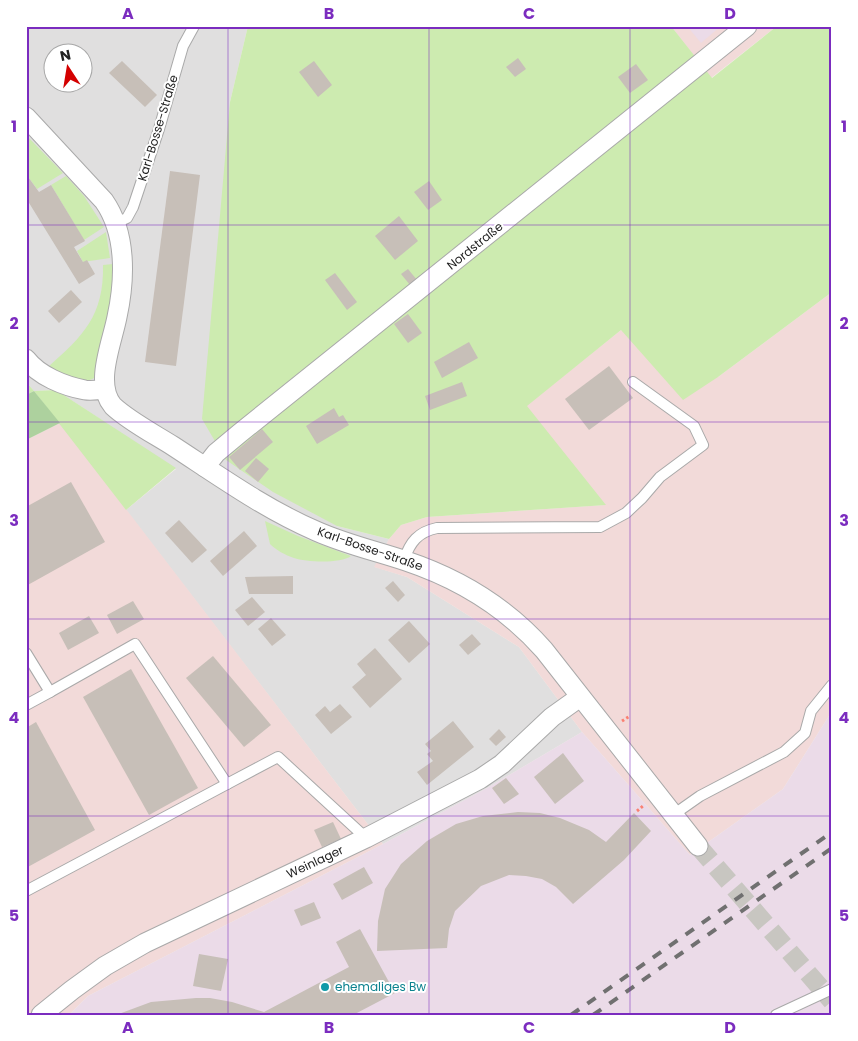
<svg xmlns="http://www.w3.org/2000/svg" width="858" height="1041" font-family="Poppins,sans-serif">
<rect width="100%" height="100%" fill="#f2efe9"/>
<!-- residential -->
<path fill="#e0dfdf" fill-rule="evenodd" d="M26 26H248L230 102 337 526 389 539 375 567 407 577 519 647 582 732 489 787 383 844 126 510 176 469 56 390 34 391 26 382ZM52 52H82V82H52Z"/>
<!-- commercial -->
<g fill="#f2dad9">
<path d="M671 26H777L711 78Z"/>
<path d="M832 292V711L783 789 690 855 582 732 519 647 407 577 374 567 389 539 401 525 427 517 605 505 526 406 621 330 718 377Z"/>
<path d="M60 423 383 844 88 996 69 1015H26V440Z"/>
</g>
<!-- industrial -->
<g fill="#ebdbe8">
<path d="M687 26H721L701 43Z"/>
<path d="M832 711V1015H69L88 996 383 844 489 787 582 732 690 855 783 789Z"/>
</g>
<!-- grass -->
<g fill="#cdebb0">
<path d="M248 26H671L712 78 777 26H832V292L718 377 683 400 621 330 527 406 606 505 427 517 401 525 389 539 337 526 273 492 226 460 202 419 230 102Z"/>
<path d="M26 135 63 173 37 189 26 174Z"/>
<path d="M66 176 84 196 104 227 84 240 51 185Z"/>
<path d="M106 232 110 258 83 262 77 251Z"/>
<path d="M113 264 115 282 94 378C81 387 60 373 48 367 83 336 104 316 103 265Z"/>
<path d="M26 382 34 391 56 390 176 468 126 510 34 391 26 395Z"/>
<path d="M265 521 298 536 351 556C340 564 306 562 294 558 285 555 276 550 270 544Z"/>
</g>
<!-- forest -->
<path fill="#add19e" d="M34 391 60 423 26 440V395Z"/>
<!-- building -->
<g fill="#c7bfb8">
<path d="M518 58 526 69 515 77 506 67Z"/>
<path d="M122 61 157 95 145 107 109 73Z"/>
<path d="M314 61 332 85 318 97 299 72Z"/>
<path d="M636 64 648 80 630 93 618 77Z"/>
<path d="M170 171 200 175 176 366 145 362Z"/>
<path d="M26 174 39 192 51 185 85 241 74 247 83 262 87 260 95 274 79 284 26 198Z"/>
<path d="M429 181 442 200 428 210 414 192Z"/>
<path d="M399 216 418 241 395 260 375 236Z"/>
<path d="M408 269 417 280 410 285 401 274Z"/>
<path d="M335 273 357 302 347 310 325 280Z"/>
<path d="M71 290 82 302 59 323 48 311Z"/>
<path d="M408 314 422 333 408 343 394 324Z"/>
<path d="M469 342 478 358 442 378 434 362Z"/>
<path d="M609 366 633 398 589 430 565 399Z"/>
<path d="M462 382 467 396 430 410 425 396Z"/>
<path d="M334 408 339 417 343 415 349 425 317 444 306 426Z"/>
<path d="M262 429 273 442 240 470 229 457Z"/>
<path d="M256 458 269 469 258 482 245 471Z"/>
<path d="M71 482 105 542 26 586V507Z"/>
<path d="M179 520 207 550 192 563 165 533Z"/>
<path d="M244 531 257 546 223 576 210 561Z"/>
<path d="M293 576V594H249L245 577Z"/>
<path d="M393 581 405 595 398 602 385 588Z"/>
<path d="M252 597 265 612 248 626 235 610Z"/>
<path d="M133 601 144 619 117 634 107 615Z"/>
<path d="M89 616 99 633 68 650 59 633Z"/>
<path d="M271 618 286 635 272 646 258 629Z"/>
<path d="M409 621 430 644 409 663 388 640Z"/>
<path d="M472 634 481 644 468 655 459 645Z"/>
<path d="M375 648 402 679 370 708 352 687 366 675 357 664Z"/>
<path d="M213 656 271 725 244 747 186 678Z"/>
<path d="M131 669 198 788 149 815 83 697Z"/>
<path d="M340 704 352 717 331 734 315 715 325 706 330 712Z"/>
<path d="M453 721 474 747 427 785 417 772 433 761 427 754 431 751 425 744Z"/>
<path d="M36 722 95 830 26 868V728Z"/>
<path d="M499 729 506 737 496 746 489 739Z"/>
<path d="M563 753 584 781 555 804 534 777Z"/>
<path d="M506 778 519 794 504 804 492 788Z"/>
<path d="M518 812 540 813 560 818 589 830 606 842 634 813 651 831 624 860 573 904 556 887 542 879 526 876 509 875 481 886 455 911 449 929 447 948 377 951 378 921 385 889 401 864 427 841 456 824 483 816Z"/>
<path d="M333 822 341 839 322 847 314 830Z"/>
<path d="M364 867 373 883 342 900 333 884Z"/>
<path d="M314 902 321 918 301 926 294 910Z"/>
<path d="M360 929 395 993 353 1015H116L151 1002 196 998H210L232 1002 264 1012 349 967 336 942Z"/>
<path d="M199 954 228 959 221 991 193 986Z"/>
</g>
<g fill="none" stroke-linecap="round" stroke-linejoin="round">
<!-- minor-tunnel -->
<path stroke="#c8c6c1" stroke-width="19" stroke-dasharray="19 9" stroke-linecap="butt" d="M698 846 832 1001"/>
<!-- service casing -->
<g stroke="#a9a9a9" stroke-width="12">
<g id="service">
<path d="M116 223 127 218 133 207 159 129 183 46 194 26"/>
<path d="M404 560C410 542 418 532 437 528L600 527 626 513 642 498 660 477 703 445 694 426 633 382"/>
<path d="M26 653 50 692 135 644 227 784 278 757 366 838"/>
<path d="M26 705 50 692"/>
<path d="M673 815 700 796 784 752 805 733 811 711 832 685"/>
<path d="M26 891 227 784"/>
<path d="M776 1015 832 989"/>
</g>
</g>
<!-- minor casing -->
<g stroke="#a9a9a9" stroke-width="21">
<g id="minor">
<path d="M26 117 104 201C127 234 125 280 117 317 112 343 94 384 113 406 129 421 154 434 173 446 219 476 265 509 316 531 345 544 376 551 406 561 460 579 506 607 544 650L698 846"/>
<path d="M26 359C39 376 64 386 85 390 91 391 98 390 104 389"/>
<path d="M205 467 216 453 240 433 747 26"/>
<path d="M41 1015 72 990 105 966 145 943 366 838 480 779 502 764 552 717 580 697"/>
</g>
</g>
<!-- path -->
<g stroke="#fa8072" stroke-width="3" stroke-dasharray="2.5 2.5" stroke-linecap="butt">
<path d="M622 721 630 716"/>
<path d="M637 811 643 806"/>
</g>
<!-- service -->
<use href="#service" stroke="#fff" stroke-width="10"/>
<!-- minor -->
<use href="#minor" stroke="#fff" stroke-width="19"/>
<!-- rail -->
<g stroke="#707070" stroke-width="4" stroke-dasharray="10 10" stroke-linecap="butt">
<path d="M571 1015 832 832"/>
<path d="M593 1015 832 848"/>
</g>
</g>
<!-- grid -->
<path fill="none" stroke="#7b2cbf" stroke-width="1" stroke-opacity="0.55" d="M228 26V1015M429 26V1015M630 26V1015M26 225H832M26 422H832M26 619H832M26 816H832"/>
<!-- markers -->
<circle fill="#0f9aa8" stroke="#fff" stroke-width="2" cx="325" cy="987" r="5"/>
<g text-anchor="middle" stroke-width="4" stroke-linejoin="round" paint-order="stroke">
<!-- street labels -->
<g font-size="12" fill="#222" stroke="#fff">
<text transform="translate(158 128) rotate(-73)" y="4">Karl-Bosse-Straße</text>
<text transform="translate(475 246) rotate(-39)" y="4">Nordstraße</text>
<text transform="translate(370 549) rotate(19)" y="4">Karl-Bosse-Straße</text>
<text transform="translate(315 862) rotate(-25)" y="4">Weinlager</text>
</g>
<!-- culture labels -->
<g font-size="12" fill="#0d838f" stroke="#fff" text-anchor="start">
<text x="335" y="991">ehemaliges Bw</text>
</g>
</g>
<!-- border -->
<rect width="858" height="1041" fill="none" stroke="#ffffff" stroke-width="55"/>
<!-- north arrow -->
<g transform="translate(68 68) rotate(348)"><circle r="24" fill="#ffffff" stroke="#a7a7a7"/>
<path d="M0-4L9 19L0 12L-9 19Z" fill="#d40000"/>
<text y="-8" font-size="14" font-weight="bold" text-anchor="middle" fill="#222222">N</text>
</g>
<rect x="28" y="28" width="802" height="986" fill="none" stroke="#7b2cbf" stroke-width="2"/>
<g font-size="16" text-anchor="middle" font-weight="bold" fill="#7b2cbf">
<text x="128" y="19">A</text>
<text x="329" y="19">B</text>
<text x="529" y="19">C</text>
<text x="730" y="19">D</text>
<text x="14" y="132">1</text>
<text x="844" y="132">1</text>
<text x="14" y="329">2</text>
<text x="844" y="329">2</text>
<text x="14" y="526">3</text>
<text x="844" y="526">3</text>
<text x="14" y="723">4</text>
<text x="844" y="723">4</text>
<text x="14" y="921">5</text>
<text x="844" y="921">5</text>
<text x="128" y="1033">A</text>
<text x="329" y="1033">B</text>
<text x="529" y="1033">C</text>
<text x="730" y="1033">D</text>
</g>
</svg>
